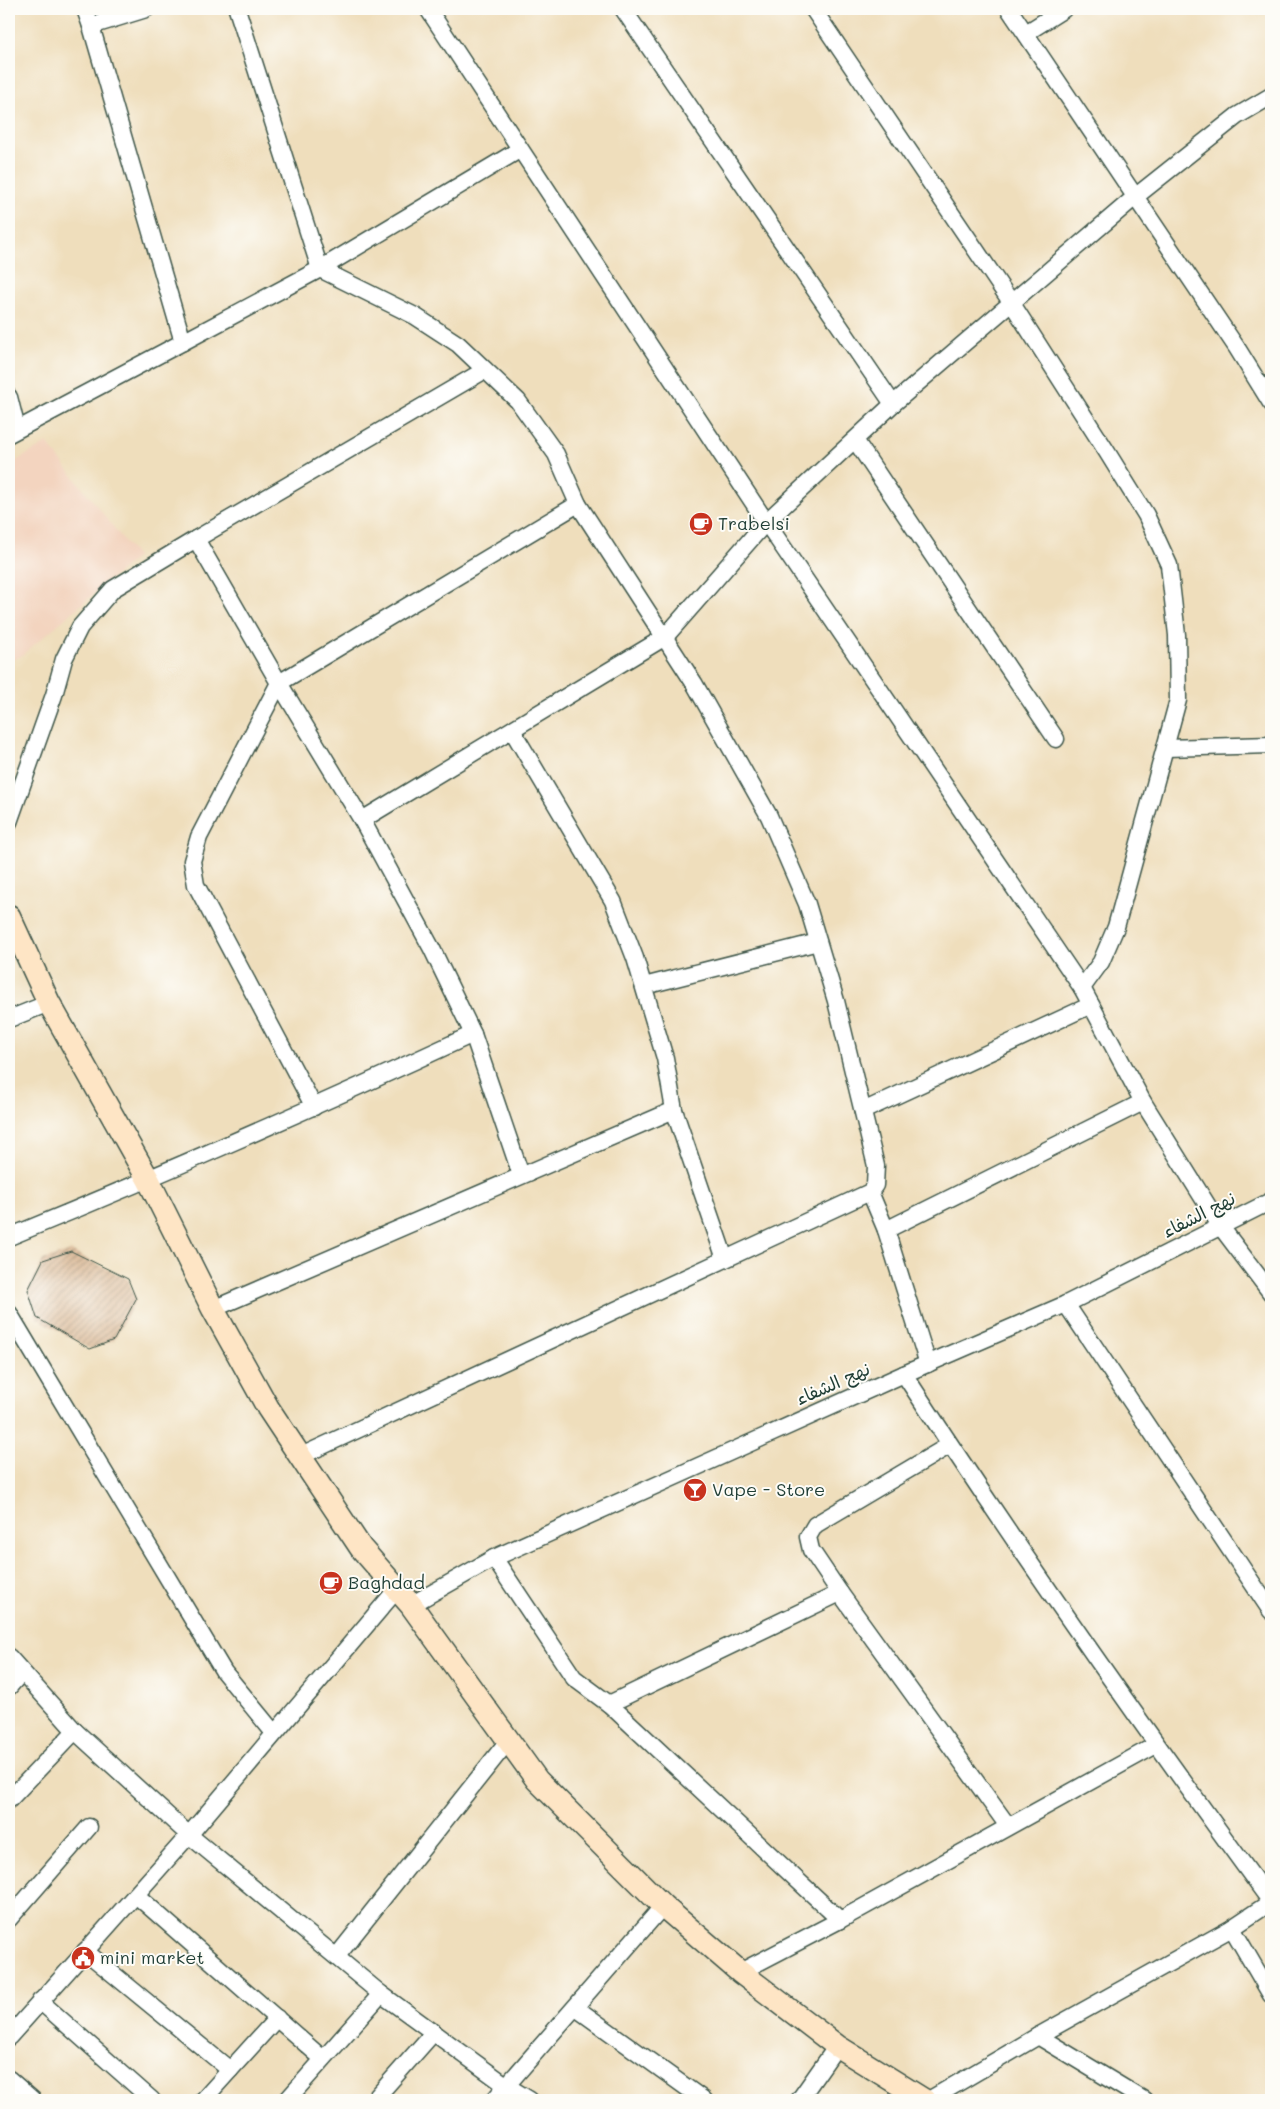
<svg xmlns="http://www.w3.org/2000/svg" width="1280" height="2109" font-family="Mali,'Playpen Sans Arabic',sans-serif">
<defs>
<pattern id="building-hatch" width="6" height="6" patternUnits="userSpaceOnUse" patternTransform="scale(1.25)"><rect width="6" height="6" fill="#dab895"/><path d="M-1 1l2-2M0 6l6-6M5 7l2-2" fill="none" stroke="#b0977a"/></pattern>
</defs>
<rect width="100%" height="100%" fill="#fdfcf7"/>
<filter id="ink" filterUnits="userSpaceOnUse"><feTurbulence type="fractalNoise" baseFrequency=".02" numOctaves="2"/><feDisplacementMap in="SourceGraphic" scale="10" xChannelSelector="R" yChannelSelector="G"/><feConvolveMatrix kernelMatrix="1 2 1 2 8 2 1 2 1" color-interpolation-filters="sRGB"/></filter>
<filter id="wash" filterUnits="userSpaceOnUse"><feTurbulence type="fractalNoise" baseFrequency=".0096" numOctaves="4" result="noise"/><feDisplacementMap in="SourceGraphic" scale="20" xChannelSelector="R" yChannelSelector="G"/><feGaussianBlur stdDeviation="1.12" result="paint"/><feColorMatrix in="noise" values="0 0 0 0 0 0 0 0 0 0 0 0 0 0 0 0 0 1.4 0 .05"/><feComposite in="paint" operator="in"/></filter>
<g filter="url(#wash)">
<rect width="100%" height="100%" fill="#efdebc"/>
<!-- built -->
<path fill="#f3d4bf" d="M47 443 137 557 21 656 9 662V465Z"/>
<g id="blocks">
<!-- building -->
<path fill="url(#building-hatch)" d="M71 1251 128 1279 136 1299 114 1340 90 1349 37 1318 28 1290 43 1260Z"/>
</g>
</g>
<g filter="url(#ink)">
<use href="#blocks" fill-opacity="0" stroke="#3e5548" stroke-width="1"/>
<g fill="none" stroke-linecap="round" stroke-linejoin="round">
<!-- street casing -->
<g stroke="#3e5548" stroke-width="19">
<g id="street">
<path d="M85 9 91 26"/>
<path d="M237 9 320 269 415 316 458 344 518 401 556 454 578 504 694 683 769 816 807 904 836 1001 876 1166 875 1185 870 1192 301 1456"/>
<path d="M428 9 766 522 1082 988 1143 1102 1221 1227 1271 1293"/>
<path d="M623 9 893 404"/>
<path d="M813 9 1011 302 1107 452 1146 515 1169 565 1177 635 1178 700 1116 927 1101 962 1082 988"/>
<path d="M1009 9 1237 348 1271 403"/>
<path d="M1026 33 1064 9"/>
<path d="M183 342 320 269 519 150"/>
<path d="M9 397 17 429"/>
<path d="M9 434 183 342 91 26 146 9"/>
<path d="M855 440 1056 739"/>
<path d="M196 539 485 370"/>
<path d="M1166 748 1271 745"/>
<path d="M362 820 432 949 473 1034 521 1175"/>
<path d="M9 822 54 695 64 659 80 627 113 589 196 539 279 683 362 820 665 637 766 522 893 404 1135 197 1237 116 1271 96"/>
<path d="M644 986 818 942"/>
<path d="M9 1019 49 1003"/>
<path d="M314 1107 196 885 192 861 199 837 279 683 578 504"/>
<path d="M674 1110 725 1259"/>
<path d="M863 1111 1091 1005"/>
<path d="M870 1192 886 1230 928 1364"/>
<path d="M886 1230 1143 1102"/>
<path d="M9 1237C165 1173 320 1105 473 1034"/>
<path d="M1066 1304 1271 1611"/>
<path d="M213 1309 674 1110 665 1058 635 958 613 901 512 730"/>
<path d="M9 1313 224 1672 274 1733"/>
<path d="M904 1374C1021 1554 1144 1729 1271 1902"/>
<path d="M950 1445 815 1525 808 1537 811 1550 840 1593 1008 1826"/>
<path d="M494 1558 574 1678 609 1704 840 1920"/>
<path d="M411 1605 494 1558 904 1374 1066 1304 1271 1201"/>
<path d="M9 1657 75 1731 189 1835 381 1994 507 2086 530 2100"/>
<path d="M9 1687 22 1672"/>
<path d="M609 1704 840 1593"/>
<path d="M9 1800 75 1731"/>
<path d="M136 1895 323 2059"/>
<path d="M9 1919 89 1827"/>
<path d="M1232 1928 1271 1995"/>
<path d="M85 1951 230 2070"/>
<path d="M337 1956 508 1741"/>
<path d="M740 1972 840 1920 1156 1745"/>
<path d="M40 2001 152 2100"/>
<path d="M576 2008 704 2100"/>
<path d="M1038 2036 1144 2100"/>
<path d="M9 2037 189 1835 397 1589"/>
<path d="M9 2079 33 2100"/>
<path d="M203 2100 277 2018"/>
<path d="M287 2100 381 1994"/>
<path d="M374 2100 434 2032"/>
<path d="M494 2100 663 1906"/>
<path d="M799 2100 837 2046"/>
<path d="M929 2100 1038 2036 1232 1928 1271 1902"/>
</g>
</g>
<!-- secondary casing -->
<g stroke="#3e5548" stroke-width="25">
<path id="secondary" d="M9 916 49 1003 148 1179 213 1309 268 1408 361 1548 411 1605 537 1780 663 1906 740 1972 837 2046 924 2100"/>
</g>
<!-- street -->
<use href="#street" stroke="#fff" stroke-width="16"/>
<!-- secondary -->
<use href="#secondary" stroke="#fee5c5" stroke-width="22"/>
</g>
</g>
<!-- icons -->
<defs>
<g id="cafe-disc" transform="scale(1.25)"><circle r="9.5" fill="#c8321e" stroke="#fdfcf7"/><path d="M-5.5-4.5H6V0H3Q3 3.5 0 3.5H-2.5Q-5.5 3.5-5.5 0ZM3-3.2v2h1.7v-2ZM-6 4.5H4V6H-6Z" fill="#fff"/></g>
<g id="bar-disc" transform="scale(1.25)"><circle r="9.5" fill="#c8321e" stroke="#fdfcf7"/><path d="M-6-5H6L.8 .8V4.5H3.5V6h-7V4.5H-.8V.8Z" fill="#fff"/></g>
<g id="civic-disc" transform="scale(1.25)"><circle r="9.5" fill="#c8321e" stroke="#fdfcf7"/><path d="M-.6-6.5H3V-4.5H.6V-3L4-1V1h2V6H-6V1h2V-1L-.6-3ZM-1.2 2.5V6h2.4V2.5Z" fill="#fff"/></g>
</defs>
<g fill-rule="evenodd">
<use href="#cafe-disc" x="701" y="524"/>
<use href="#bar-disc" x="695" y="1490"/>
<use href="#cafe-disc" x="331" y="1583"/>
<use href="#civic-disc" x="83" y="1958"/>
</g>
<g text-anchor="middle" stroke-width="4" stroke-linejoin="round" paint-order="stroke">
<!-- poi labels -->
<g font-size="18" fill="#1f3d34" stroke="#fdfcf7" text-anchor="start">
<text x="718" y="530">Trabelsi</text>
<text x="712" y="1496">Vape - Store</text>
<text x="348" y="1589">Baghdad</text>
<text x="100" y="1964">mini market</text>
</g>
<!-- street labels -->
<g font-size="18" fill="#1f3d34" stroke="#fdfcf7">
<text transform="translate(1199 1215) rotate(-27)" y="6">نهج الشفاء</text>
<text transform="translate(833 1384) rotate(-24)" y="6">نهج الشفاء</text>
</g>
</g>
<!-- margin -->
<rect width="1280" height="2109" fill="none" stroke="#fdfcf7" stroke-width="30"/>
</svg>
